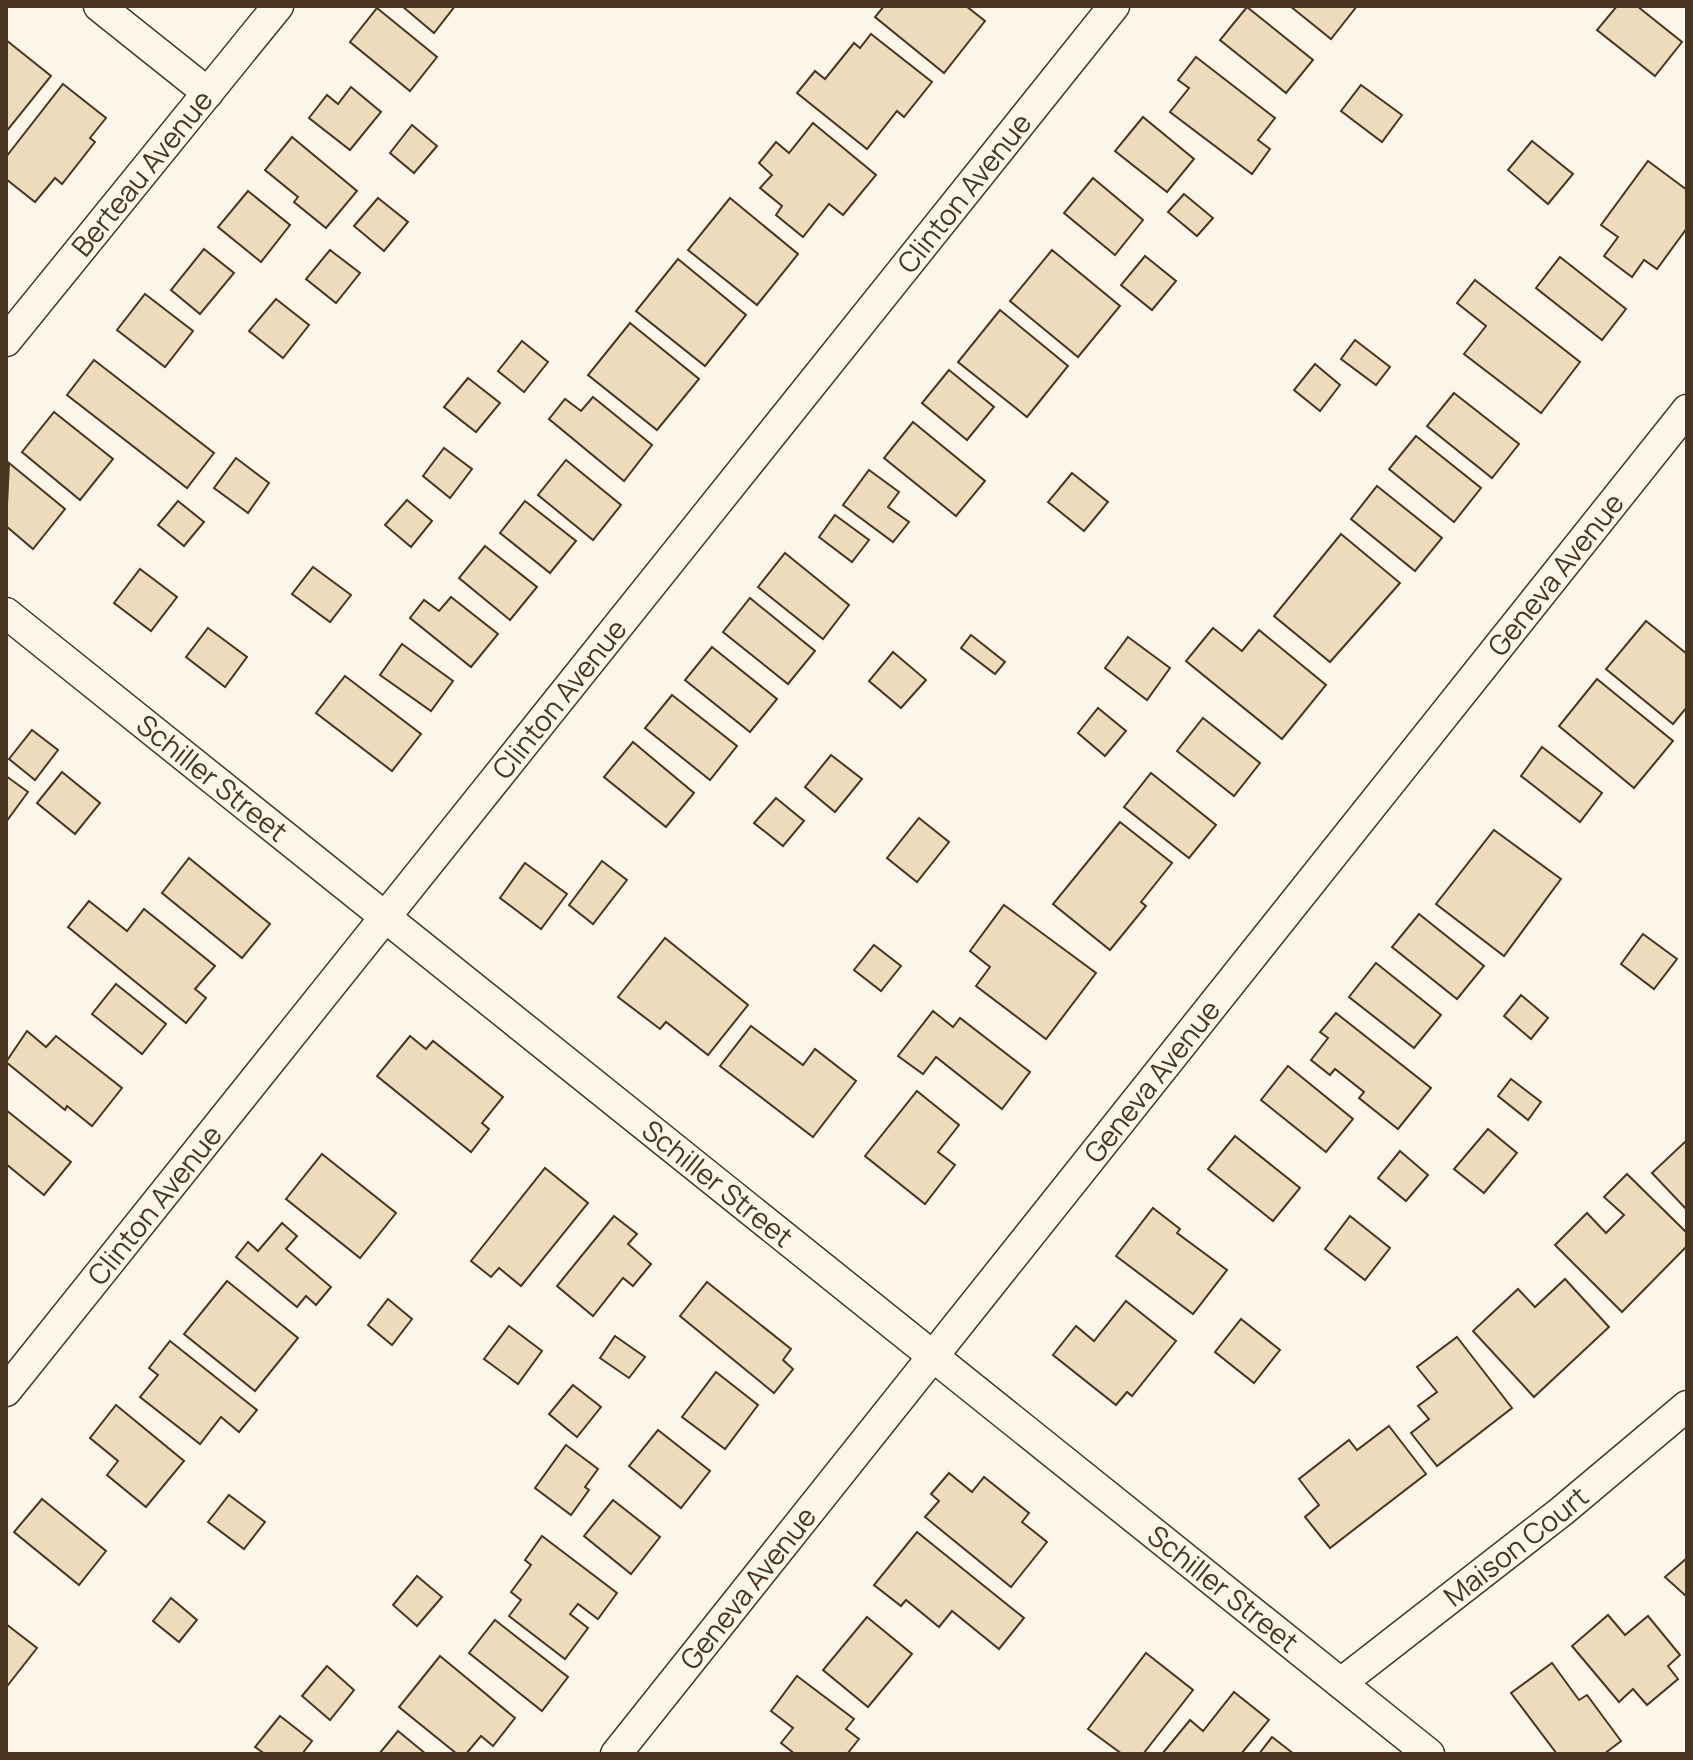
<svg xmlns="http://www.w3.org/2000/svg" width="1693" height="1760" font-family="Manrope,sans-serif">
<rect width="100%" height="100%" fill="#fbf6e9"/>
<!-- building -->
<g fill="#ecdcbc" stroke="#4a3520" stroke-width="2">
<path d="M402 6H455L434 33Z"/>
<path d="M884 6H966L985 21 944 73 875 17Z"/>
<path d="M1290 6H1357L1331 39Z"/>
<path d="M1617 6H1637L1682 42 1655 76 1597 30Z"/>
<path d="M1247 7 1313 60 1286 93 1220 40Z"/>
<path d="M377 8 437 57 410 91 350 42Z"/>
<path d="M871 34 932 82 904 117 897 111 867 149 797 93 815 71 825 79 854 43 860 48Z"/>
<path d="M6 40 51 76 6 132Z"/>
<path d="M1196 57 1275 118 1258 140 1270 149 1252 174 1170 112 1189 88 1178 80Z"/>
<path d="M63 84 106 118 90 138 95 142 62 184 55 178 35 202 6 179V157Z"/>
<path d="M1361 85 1402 115 1382 142 1341 111Z"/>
<path d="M351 87 381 112 350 150 309 118 327 95 338 104Z"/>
<path d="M1143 117 1194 159 1167 192 1115 151Z"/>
<path d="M813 123 876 175 843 215 829 204 803 237 776 215 782 206 760 188 772 175 759 163 776 142 789 153Z"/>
<path d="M412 125 437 146 414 173 390 153Z"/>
<path d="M292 137 357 191 326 228 294 202 298 197 265 170Z"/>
<path d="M1532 141 1573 174 1548 204 1508 170Z"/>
<path d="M1648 161 1687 190V228L1657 269 1644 260 1632 277 1604 256 1618 237 1601 225Z"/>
<path d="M1093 178 1143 220 1115 255 1064 213Z"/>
<path d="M248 191 290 225 261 262 218 227Z"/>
<path d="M1184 194 1213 218 1197 236 1168 212Z"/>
<path d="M378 198 408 222 384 251 354 226Z"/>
<path d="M730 198 798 254 757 305 688 250Z"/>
<path d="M204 249 234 273 200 314 171 290Z"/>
<path d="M330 250 360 273 336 303 306 279Z"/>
<path d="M1052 250 1120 306 1078 357 1010 301Z"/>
<path d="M1145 256 1176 281 1152 310 1121 285Z"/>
<path d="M1560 257 1626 309 1602 340 1536 288Z"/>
<path d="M678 259 746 315 705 366 636 311Z"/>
<path d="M1475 280 1580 362 1541 413 1464 354 1486 326 1457 303Z"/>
<path d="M145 294 193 331 165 367 117 330Z"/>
<path d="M276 299 309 325 283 358 249 331Z"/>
<path d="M1000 310 1068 366 1027 417 958 362Z"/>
<path d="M630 323 699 379 657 430 588 375Z"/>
<path d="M1355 340 1390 367 1376 385 1341 359Z"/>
<path d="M522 341 548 362 524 392 498 371Z"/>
<path d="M94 360 214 453 187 488 67 395Z"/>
<path d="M1315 364 1340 385 1320 411 1294 390Z"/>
<path d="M949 370 994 407 967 440 922 403Z"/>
<path d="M468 378 500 403 476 432 444 407Z"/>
<path d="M1454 393 1519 444 1492 478 1427 426Z"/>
<path d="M593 397 652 445 624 481 549 419 565 399 581 411Z"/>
<path d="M54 412 113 459 80 500 22 452Z"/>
<path d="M913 422 985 481 956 516 884 458Z"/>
<path d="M1416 436 1481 488 1454 522 1389 469Z"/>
<path d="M444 448 472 469 450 498 423 476Z"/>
<path d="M236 458 269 483 248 513 214 488Z"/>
<path d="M566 460 621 505 593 540 538 495Z"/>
<path d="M9 463 65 509 33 549 6 526Z"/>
<path d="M869 470 899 492 888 507 909 522 893 542 843 505Z"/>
<path d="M1072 473 1108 502 1084 531 1048 502Z"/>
<path d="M1377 486 1442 538 1415 571 1351 519Z"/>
<path d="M407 500 432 521 411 547 385 525Z"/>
<path d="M178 501 204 522 184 546 158 525Z"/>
<path d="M525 501 576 541 550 573 500 533Z"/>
<path d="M835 515 869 540 852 562 819 537Z"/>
<path d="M1341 534 1400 583 1330 662 1274 616Z"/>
<path d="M485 546 537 587 510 620 459 578Z"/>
<path d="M785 553 849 605 823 639 758 587Z"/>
<path d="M313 567 351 595 330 622 292 594Z"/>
<path d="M140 569 177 597 151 631 114 603Z"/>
<path d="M451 597 498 634 471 667 410 618 424 600 439 611Z"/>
<path d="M750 598 815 651 788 684 723 632Z"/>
<path d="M1646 621 1687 654V707L1673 724 1606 669Z"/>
<path d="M208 628 247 657 225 687 186 657Z"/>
<path d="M1213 628 1242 651 1259 630 1326 685 1282 739 1186 661Z"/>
<path d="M971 635 1005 662 995 674 961 648Z"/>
<path d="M1128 637 1170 668 1147 700 1105 668Z"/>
<path d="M402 644 453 681 431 711 380 675Z"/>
<path d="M712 647 777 699 750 732 685 680Z"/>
<path d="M893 652 926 680 901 708 869 681Z"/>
<path d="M345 676 421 734 392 771 316 713Z"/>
<path d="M1597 679 1673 741 1634 788 1559 726Z"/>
<path d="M672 695 737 746 710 780 645 728Z"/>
<path d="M1098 708 1126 731 1105 756 1078 733Z"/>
<path d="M1203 718 1260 763 1234 796 1177 751Z"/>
<path d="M32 730 58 750 35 780 9 759Z"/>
<path d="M633 742 694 793 666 827 604 777Z"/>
<path d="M1542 747 1602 793 1580 822 1521 776Z"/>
<path d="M831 755 862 779 835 812 805 787Z"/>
<path d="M62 772 100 803 75 834 37 803Z"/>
<path d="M1151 773 1216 825 1189 858 1124 807Z"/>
<path d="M6 776 28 792 6 822Z"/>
<path d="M776 798 804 821 783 846 754 823Z"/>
<path d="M919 818 949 842 917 882 887 858Z"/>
<path d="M1120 822 1172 863 1141 902 1146 906 1110 950 1053 904Z"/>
<path d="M1494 830 1561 879 1504 956 1436 904Z"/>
<path d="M189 858 270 924 242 958 162 893Z"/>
<path d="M602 861 627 880 593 924 569 905Z"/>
<path d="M525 863 567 894 541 929 500 898Z"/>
<path d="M89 901 127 931 144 909 215 966 195 989 206 998 186 1023 68 927Z"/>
<path d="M1004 905 1096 973 1046 1039 976 986 990 967 970 951Z"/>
<path d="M1419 914 1484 966 1457 999 1392 947Z"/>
<path d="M1643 934 1677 959 1654 989 1621 964Z"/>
<path d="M665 938 748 1005 708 1055 666 1022 660 1029 618 997Z"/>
<path d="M874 945 901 966 881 991 854 970Z"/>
<path d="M1376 963 1441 1015 1414 1048 1349 997Z"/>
<path d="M116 984 166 1024 142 1054 92 1014Z"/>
<path d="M1521 995 1548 1018 1531 1039 1504 1016Z"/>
<path d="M933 1011 953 1027 960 1018 1030 1072 1002 1109 936 1057 923 1074 898 1056Z"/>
<path d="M1336 1013 1431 1088 1398 1129 1359 1098 1364 1092 1335 1069 1330 1075 1311 1060 1328 1038 1320 1032Z"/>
<path d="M751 1026 803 1065 815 1049 856 1081 813 1137 720 1066Z"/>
<path d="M27 1031 46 1047 56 1036 122 1088 92 1126 67 1106 65 1110 6 1062Z"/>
<path d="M410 1036 426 1049 433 1041 503 1097 482 1123 489 1129 471 1152 377 1076Z"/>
<path d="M1288 1066 1353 1119 1326 1152 1261 1100Z"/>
<path d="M1511 1079 1541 1102 1528 1120 1498 1096Z"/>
<path d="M917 1091 959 1125 938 1152 955 1165 925 1204 865 1156Z"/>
<path d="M6 1110 71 1162 44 1195 6 1164Z"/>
<path d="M1488 1129 1517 1153 1484 1193 1454 1169Z"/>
<path d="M1235 1136 1300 1188 1273 1221 1208 1169Z"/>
<path d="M1687 1140V1210L1652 1173Z"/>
<path d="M1400 1151 1428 1175 1406 1201 1378 1178Z"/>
<path d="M322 1154 396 1213 360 1258 286 1199Z"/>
<path d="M545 1168 588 1203 521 1286 499 1268 491 1277 471 1261Z"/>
<path d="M1627 1174 1687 1233V1246L1622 1312 1555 1245 1587 1213 1606 1233 1624 1215 1604 1197Z"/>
<path d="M1153 1208 1180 1229 1177 1233 1227 1270 1193 1314 1116 1256Z"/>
<path d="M614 1216 637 1234 628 1244 651 1264 633 1286 623 1278 593 1316 557 1286Z"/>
<path d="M1350 1216 1390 1248 1365 1280 1325 1249Z"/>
<path d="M282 1223 297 1236 286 1249 331 1287 316 1305 306 1296 297 1307 236 1257 248 1242 258 1251Z"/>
<path d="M1565 1279 1609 1327 1534 1397 1473 1331 1518 1289 1535 1307Z"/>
<path d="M227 1281 298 1338 255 1391 184 1334Z"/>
<path d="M707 1282 791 1349 783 1360 793 1369 774 1393 680 1316Z"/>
<path d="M388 1299 412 1319 392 1345 368 1325Z"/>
<path d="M1126 1301 1176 1341 1132 1396 1127 1392 1116 1405 1053 1355 1076 1326 1094 1341Z"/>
<path d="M1241 1319 1280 1350 1254 1383 1215 1352Z"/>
<path d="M509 1326 542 1351 518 1384 484 1359Z"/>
<path d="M615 1336 645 1357 629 1378 600 1358Z"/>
<path d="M1457 1337 1512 1408 1437 1466 1411 1433 1429 1419 1418 1406 1437 1392 1417 1367Z"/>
<path d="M170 1341 257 1410 239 1432 221 1417 200 1444 140 1397 158 1375 149 1368Z"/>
<path d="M716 1372 758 1405 725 1449 682 1417Z"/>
<path d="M573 1385 601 1407 577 1437 549 1414Z"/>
<path d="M116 1405 184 1461 146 1507 107 1475 118 1461 90 1438Z"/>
<path d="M1389 1426 1426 1474 1330 1548 1305 1517 1319 1505 1299 1479 1349 1440 1357 1450Z"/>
<path d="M658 1430 710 1471 681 1508 629 1466Z"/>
<path d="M566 1445 598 1469 585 1487 589 1490 571 1515 535 1488Z"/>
<path d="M949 1473 972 1492 984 1477 1029 1513 1022 1522 1047 1542 1011 1587 925 1517 939 1501 931 1494Z"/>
<path d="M229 1495 265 1522 244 1549 208 1522Z"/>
<path d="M42 1499 106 1551 79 1585 14 1532Z"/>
<path d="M613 1500 660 1537 631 1574 584 1536Z"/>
<path d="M917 1532 1024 1618 999 1649 952 1611 939 1627 906 1600 901 1606 874 1585Z"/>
<path d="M542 1536 617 1593 598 1619 578 1604 570 1614 588 1628 565 1659 509 1616 521 1600 511 1592 531 1565 525 1560Z"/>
<path d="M1687 1558V1597L1665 1577Z"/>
<path d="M417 1576 442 1597 417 1626 393 1605Z"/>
<path d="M171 1598 197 1620 179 1642 153 1621Z"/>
<path d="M1608 1615 1625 1635 1648 1616 1680 1655 1668 1666 1678 1679 1647 1705 1633 1689 1619 1702 1572 1646Z"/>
<path d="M867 1617 912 1654 868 1707 823 1670Z"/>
<path d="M495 1620 568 1677 542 1711 469 1653Z"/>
<path d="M6 1624 37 1648 8 1685 6 1683Z"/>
<path d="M1146 1653 1193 1690 1143 1754H1122L1088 1729Z"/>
<path d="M440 1656 515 1718 493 1746 481 1736 466 1754H457L399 1707Z"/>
<path d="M1552 1663 1579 1700 1587 1695 1621 1741 1604 1754H1557L1511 1693Z"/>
<path d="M327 1666 354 1690 330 1720 302 1696Z"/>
<path d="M797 1676 854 1719 846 1729 859 1739 847 1754H795L781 1743 793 1728 771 1711Z"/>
<path d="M1234 1692 1269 1720 1241 1754H1162L1190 1720 1203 1731Z"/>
<path d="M280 1716 312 1741 302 1754H265L255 1747Z"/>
<path d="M398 1731 426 1754H379Z"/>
<path d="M1272 1737 1294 1754H1259Z"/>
</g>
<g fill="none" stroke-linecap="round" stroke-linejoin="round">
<!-- street casing -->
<g stroke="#4a3520" stroke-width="33">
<g id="street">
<path d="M99 6 208 93"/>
<path id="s1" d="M6 341 278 6"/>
<path id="s2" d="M6 613 1429 1754"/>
<path id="s3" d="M6 1391 1114 6"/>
<path id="s4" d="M1341 1683 1562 1511 1687 1406"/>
<path id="s5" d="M616 1754 1687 410"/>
</g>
</g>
<!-- street -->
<use href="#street" stroke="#fbf6e9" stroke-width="30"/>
</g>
<g text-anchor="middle" stroke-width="6" stroke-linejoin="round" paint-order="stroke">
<!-- street labels -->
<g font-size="28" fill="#4a3520" stroke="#fbf6e9">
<text dy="10" stroke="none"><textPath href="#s1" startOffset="216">Berteau Avenue</textPath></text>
<text dy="10" stroke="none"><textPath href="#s3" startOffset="1534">Clinton Avenue</textPath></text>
<text dy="10" stroke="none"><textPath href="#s5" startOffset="1508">Geneva Avenue</textPath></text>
<text dy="10" stroke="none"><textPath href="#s3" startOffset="886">Clinton Avenue</textPath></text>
<text dy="10" stroke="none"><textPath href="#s2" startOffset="264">Schiller Street</textPath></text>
<text dy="10" stroke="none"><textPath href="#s5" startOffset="860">Geneva Avenue</textPath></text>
<text dy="10" stroke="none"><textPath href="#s2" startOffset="912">Schiller Street</textPath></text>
<text dy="10" stroke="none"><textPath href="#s3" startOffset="238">Clinton Avenue</textPath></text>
<text dy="10" stroke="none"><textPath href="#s4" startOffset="222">Maison Court</textPath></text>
<text dy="10" stroke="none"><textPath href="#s5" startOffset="212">Geneva Avenue</textPath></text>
<text dy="10" stroke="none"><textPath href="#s2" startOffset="1560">Schiller Street</textPath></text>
</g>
</g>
<!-- border -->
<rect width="1693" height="1760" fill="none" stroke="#4a3520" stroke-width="16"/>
</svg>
